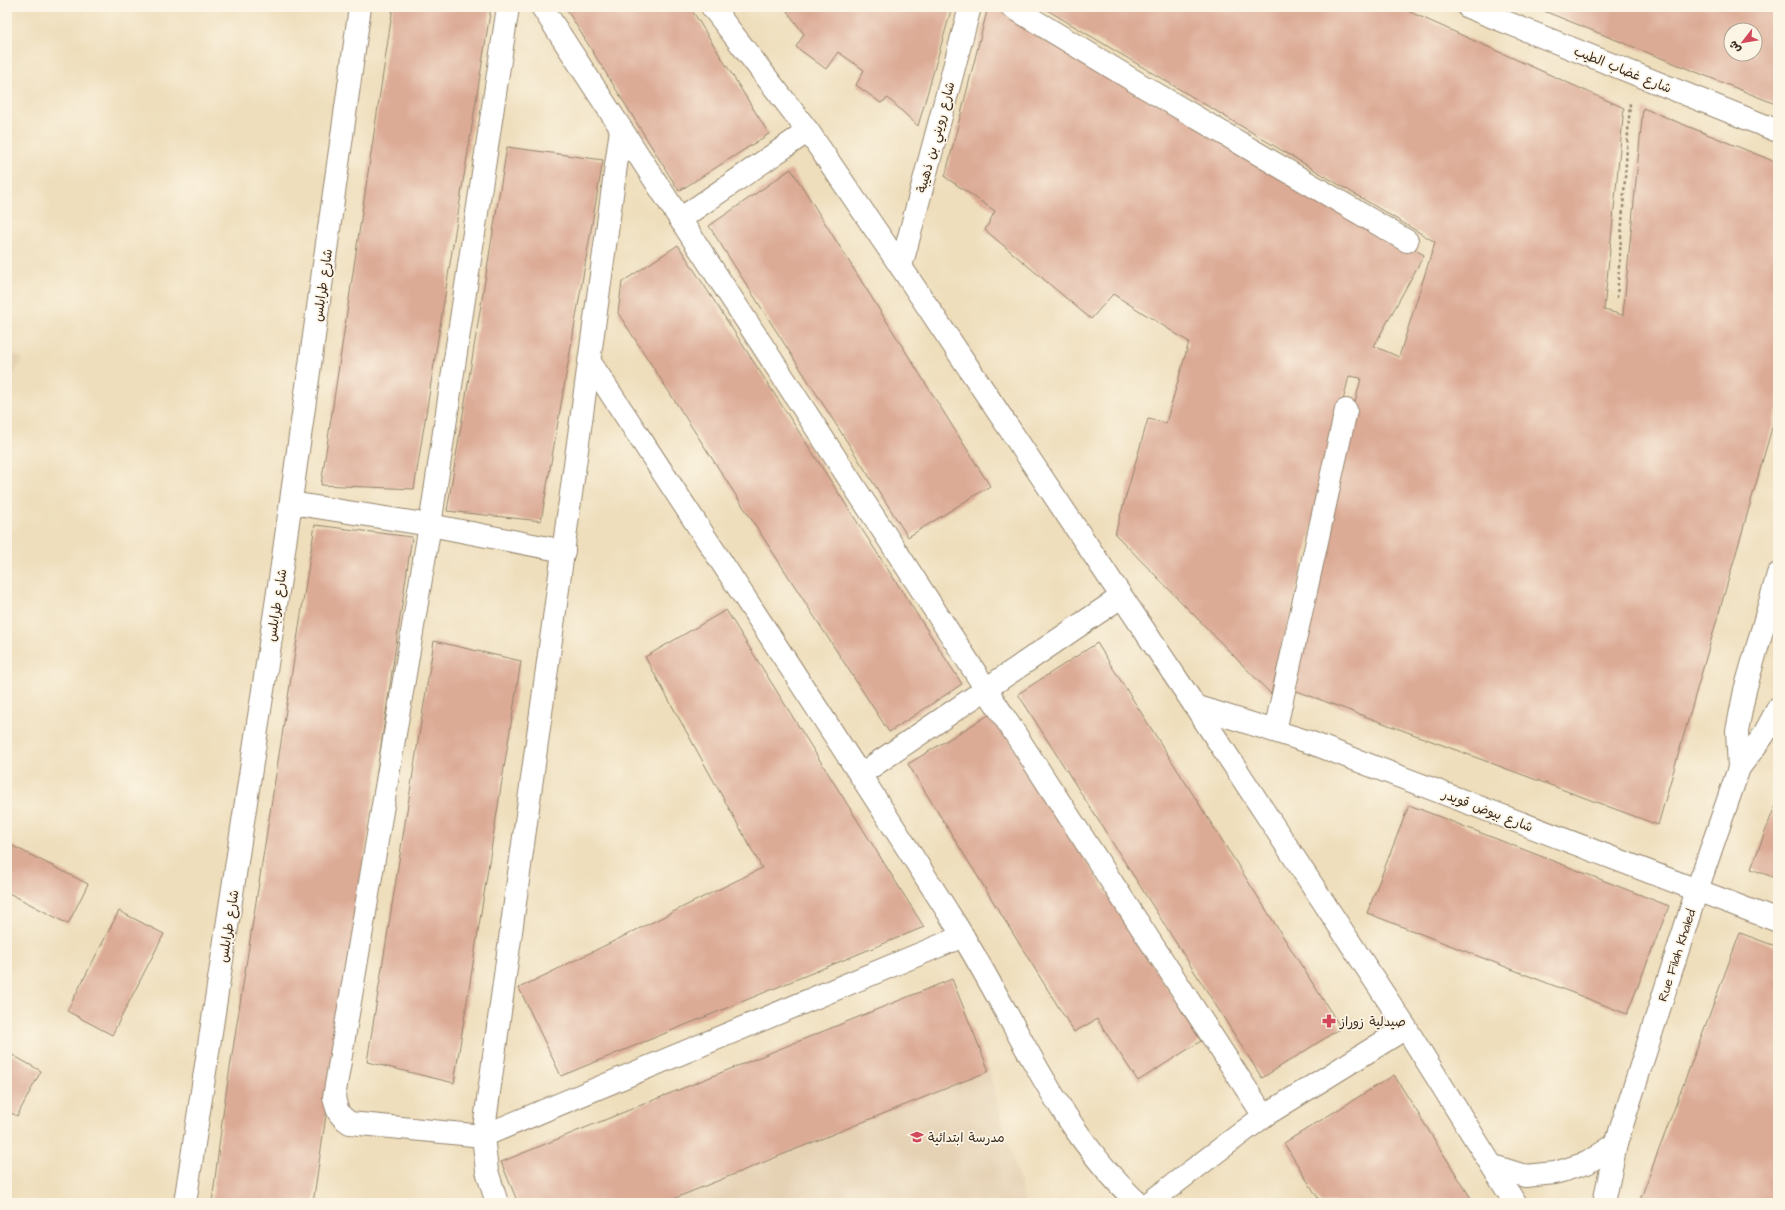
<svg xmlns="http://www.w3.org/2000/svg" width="1785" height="1210" font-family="'Architects Daughter','Playpen Sans Arabic',sans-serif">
<rect width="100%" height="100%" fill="#fcf5e5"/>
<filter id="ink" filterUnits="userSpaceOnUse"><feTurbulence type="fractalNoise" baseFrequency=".025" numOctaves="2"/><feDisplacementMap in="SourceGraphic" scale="8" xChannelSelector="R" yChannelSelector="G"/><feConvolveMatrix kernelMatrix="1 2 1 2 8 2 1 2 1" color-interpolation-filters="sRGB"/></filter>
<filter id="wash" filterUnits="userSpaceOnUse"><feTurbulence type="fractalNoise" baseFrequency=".012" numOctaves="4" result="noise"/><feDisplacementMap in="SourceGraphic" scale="16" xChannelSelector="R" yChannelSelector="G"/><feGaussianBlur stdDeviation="0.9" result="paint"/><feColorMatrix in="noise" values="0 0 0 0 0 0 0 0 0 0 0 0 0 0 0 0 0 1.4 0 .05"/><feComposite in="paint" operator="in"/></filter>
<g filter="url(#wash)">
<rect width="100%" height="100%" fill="#eedebc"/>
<!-- built -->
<g fill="#e5d1b4">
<path d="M7 350 23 359 7 385Z"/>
<path d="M989 1071 1025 1203H663Z"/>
</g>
<g id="blocks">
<!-- building -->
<g fill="#dcab96" fill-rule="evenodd">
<path d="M393 7H491L414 489 321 485Z"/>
<path d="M565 7H690L769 134 679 191Z"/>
<path d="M784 7H952L918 126 888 98 881 103 856 85 864 70 838 52 826 69 796 47 804 34Z"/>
<path d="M988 7H996L1424 255 1374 346 1399 357 1435 242 1042 7H1399L1624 108 1604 310 1623 315 1643 108 1778 163V407L1658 825 1286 687 1361 378 1349 376 1271 694 1115 534 1148 419 1166 423 1189 342 1113 294 1091 319 985 230 995 211 945 177Z"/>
<path d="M1534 7H1778V105ZM1731 30H1755V54H1731Z"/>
<path d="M507 147 603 160 541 521 447 511Z"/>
<path d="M791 169 990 486 908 537 709 226Z"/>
<path d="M678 245 962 684 889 732 618 313 622 282Z"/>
<path d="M315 525 412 537 313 1203H212L224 1106Z"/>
<path d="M726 610 924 927 561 1076 519 988 762 868 645 657Z"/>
<path d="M434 641 521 661 454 1083 367 1062Z"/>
<path d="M1097 643 1341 1028 1262 1078 1018 694Z"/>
<path d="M992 713 1201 1041 1138 1081 1097 1019 1074 1032 908 764Z"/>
<path d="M1778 798V879L1751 869Z"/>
<path d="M1409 805 1669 906 1627 1014 1367 913Z"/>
<path d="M7 843 88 884 68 924 7 892Z"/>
<path d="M119 911 164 934 112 1035 67 1011Z"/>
<path d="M1740 933 1778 947V1203H1639Z"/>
<path d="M952 979 989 1071 663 1203H518L501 1162Z"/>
<path d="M7 1052 41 1071 17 1116 7 1111Z"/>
<path d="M1394 1075 1474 1203H1321L1284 1143Z"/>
</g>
</g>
</g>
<g filter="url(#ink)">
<use href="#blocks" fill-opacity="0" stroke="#94846d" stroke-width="1"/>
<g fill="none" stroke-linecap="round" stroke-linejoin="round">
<!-- street casing -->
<g stroke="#94846d" stroke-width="24">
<g id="street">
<path d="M508 7 430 525 334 1097C337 1111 338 1115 350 1123L483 1136 963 936"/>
<path d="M542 7 1264 1116"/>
<path d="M712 7 808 131 901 267 1195 706 1406 1028 1515 1203"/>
<path d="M1012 7 1141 85 1407 241"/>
<path d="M1468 7 1778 131"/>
<path d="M680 219 808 131"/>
<path d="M901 267 970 7"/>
<path d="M590 362C713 549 837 736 956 925 1015 1018 1056 1127 1138 1203"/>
<path d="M291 503 430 525 564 551"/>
<path d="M1195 706 1309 742 1778 921"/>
<path d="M1275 731 1346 410"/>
<path d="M1739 768 1737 731 1745 690 1778 574"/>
<path d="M861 774 1121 597"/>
<path d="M1493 1166 1525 1176 1555 1173 1587 1163 1616 1144"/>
<path d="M185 1203 281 572 360 7"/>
<path d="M497 1203 487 1171 483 1136 621 129"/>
<path d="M1149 1203 1264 1116 1406 1028"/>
<path d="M1604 1203 1616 1144 1697 890 1739 768 1763 736 1778 708"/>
</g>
</g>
<!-- path -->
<path stroke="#94846d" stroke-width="2.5" stroke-dasharray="3 3" stroke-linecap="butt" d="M1617 298 1630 103"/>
<!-- street -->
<use href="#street" stroke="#fff" stroke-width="22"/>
</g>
</g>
<!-- icons -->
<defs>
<g id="pharmacy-bare" transform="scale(1.08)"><path d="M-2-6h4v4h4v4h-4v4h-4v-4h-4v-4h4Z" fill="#d1495b" stroke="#fcf5e5" stroke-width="2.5" paint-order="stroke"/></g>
<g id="school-bare" transform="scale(1.08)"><path d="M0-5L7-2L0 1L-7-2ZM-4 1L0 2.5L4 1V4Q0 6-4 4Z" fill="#d1495b" stroke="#fcf5e5" stroke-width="2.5" paint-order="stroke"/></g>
</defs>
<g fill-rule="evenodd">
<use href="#pharmacy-bare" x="1329" y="1021"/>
<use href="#school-bare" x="917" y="1137"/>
</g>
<g text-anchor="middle" stroke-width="3.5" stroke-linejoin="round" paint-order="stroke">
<!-- street labels -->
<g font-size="13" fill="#3b2a1e" stroke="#fcf5e5">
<text transform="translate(1623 69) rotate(22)" y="5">شارع غضاب الطيب</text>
<text transform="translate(935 137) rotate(-75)" y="5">شارع رويني بن ذهيبة</text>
<text transform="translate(322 285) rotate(-82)" y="5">شارع طرابلس</text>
<text transform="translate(276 605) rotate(-81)" y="5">شارع طرابلس</text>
<text transform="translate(1488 810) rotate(21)" y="5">شارع بيوض قويدر</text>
<text transform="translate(228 926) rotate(-81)" y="5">شارع طرابلس</text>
<text transform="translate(1676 955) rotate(-72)" y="5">Rue Filah Khaled</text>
</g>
<!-- poi labels -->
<g font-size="13" fill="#3b2a1e" stroke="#fcf5e5" text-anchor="start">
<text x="1340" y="1026">صيدلية زوراز</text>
<text x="928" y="1142">مدرسة ابتدائية</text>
</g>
</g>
<!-- margin -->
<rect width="1785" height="1210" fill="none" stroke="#fcf5e5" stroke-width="24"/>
<!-- north arrow -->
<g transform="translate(1743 42) rotate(239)"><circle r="19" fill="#fcf5e5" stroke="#afa495"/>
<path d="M0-3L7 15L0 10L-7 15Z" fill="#d1495b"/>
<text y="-6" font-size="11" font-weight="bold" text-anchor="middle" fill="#3b2a1e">ش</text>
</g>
</svg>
